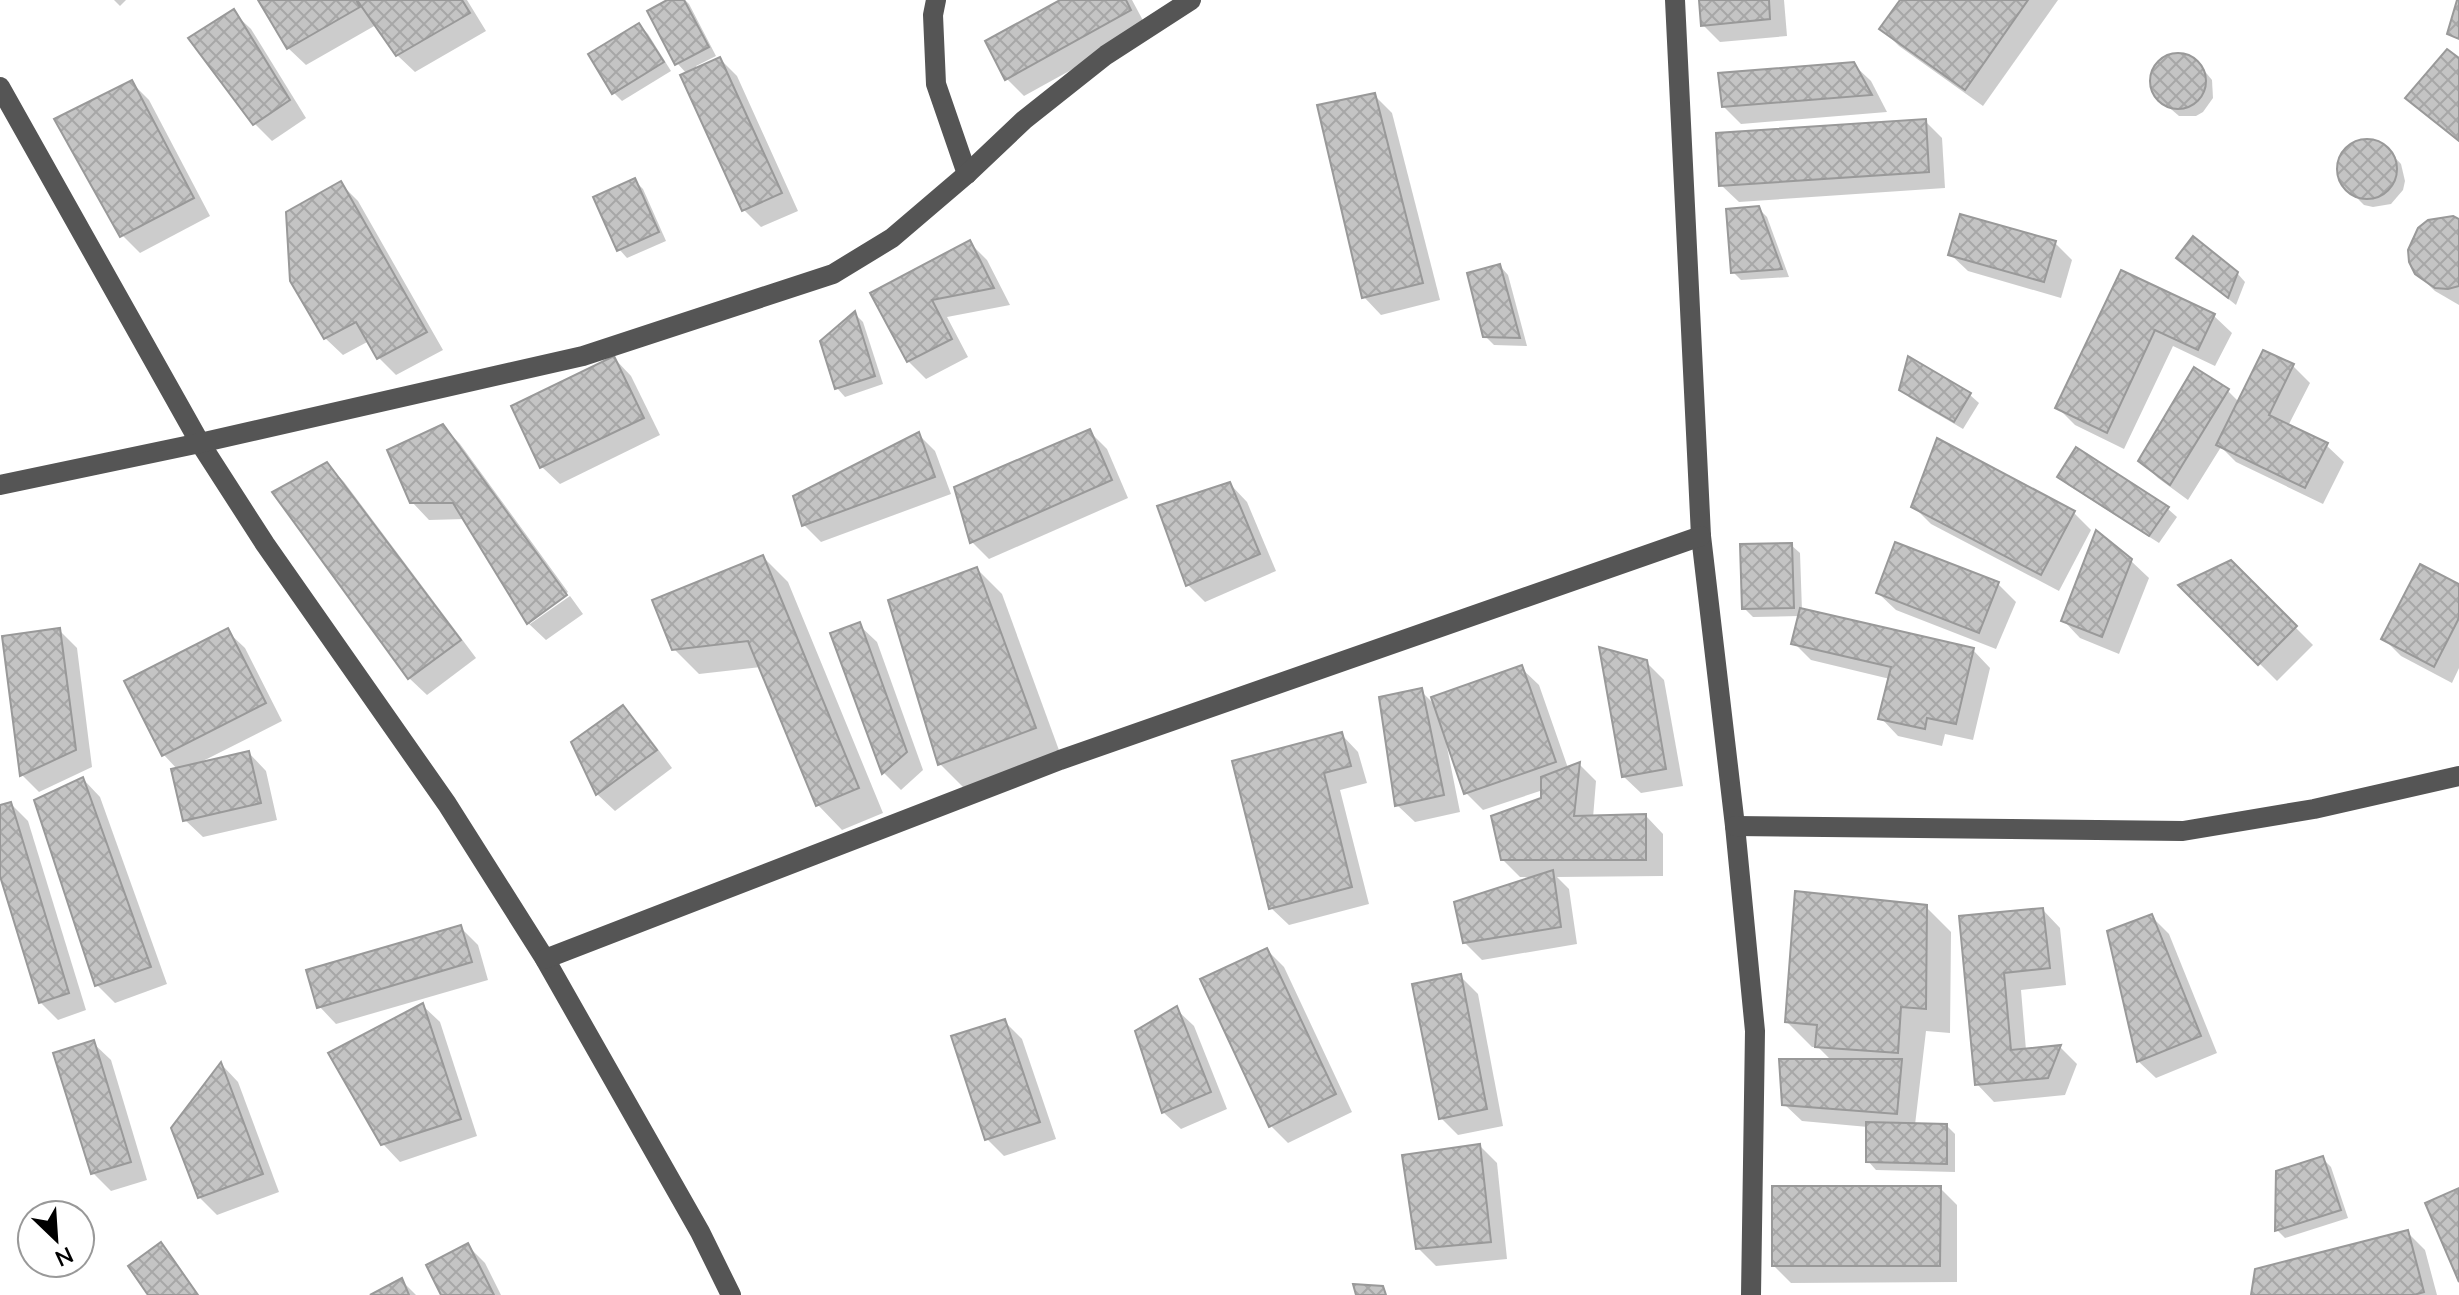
<svg xmlns="http://www.w3.org/2000/svg" width="2459" height="1295" font-family="Mulish,sans-serif">
<defs>
<pattern id="building-cross-hatch" width="8" height="8" patternUnits="userSpaceOnUse" patternTransform="scale(2)"><rect width="8" height="8" fill="#c4c4c4"/><path d="M0 0l8 8M0 8l8-8" fill="none" stroke="#a7a7a7"/></pattern>
</defs>
<rect width="100%" height="100%" fill="#fff"/>
<!-- shadow -->
<g fill="#0003">
<path d="M114 0H126L120 6Z"/>
<path d="M261 0H467L486 31 415 72 397 55 376 25 306 65 288 48Z"/>
<path d="M671 0H685L689 4 716 56 696 66 697 69 720 59 737 76 798 211 761 227 744 210 687 74 677 63Z"/>
<path d="M1064 0H1132L1147 28 1024 96 1006 78Z"/>
<path d="M1701 0H1784L1787 36 1720 42 1703 25Z"/>
<path d="M1902 0H2058L1983 106 1899 46 1882 29Z"/>
<path d="M233 12 251 29 306 118 272 141 255 124Z"/>
<path d="M639 25 648 34 671 71 622 101 614 93Z"/>
<path d="M2182 55 2198 63 2212 80 2213 98 2203 112 2196 116H2179L2156 96 2151 80 2153 72 2165 58Z"/>
<path d="M2459 60V142L2408 98Z"/>
<path d="M1853 64 1871 81 1887 112 1741 124 1723 106Z"/>
<path d="M131 82 149 100 210 216 140 253 122 235Z"/>
<path d="M1374 95 1392 113 1440 300 1381 315 1364 297Z"/>
<path d="M1925 121 1942 138 1945 188 1739 202 1721 185Z"/>
<path d="M2368 141 2385 147 2401 164 2405 181 2403 190 2391 204 2373 207 2364 205 2340 181V162L2350 146Z"/>
<path d="M635 181 643 189 666 241 627 258 619 249Z"/>
<path d="M341 184 358 201 443 350 396 375 379 358 369 341 343 355 325 338Z"/>
<path d="M1758 208 1767 217 1789 277 1741 280 1733 272Z"/>
<path d="M2459 223V305L2435 291 2416 273Z"/>
<path d="M969 242 987 260 1010 305 947 317 968 357 926 379 908 361 873 294Z"/>
<path d="M2055 243 2072 260 2061 298 1968 271 1950 254Z"/>
<path d="M1500 266 1508 275 1527 346 1494 345 1485 336Z"/>
<path d="M2187 266 2237 273 2245 282 2236 305Z"/>
<path d="M2122 273 2214 316 2232 333 2215 366 2173 346 2124 449 2075 425 2058 408Z"/>
<path d="M855 314 863 322 883 384 845 397 837 388Z"/>
<path d="M614 358 631 376 660 435 560 484 542 467 513 407Z"/>
<path d="M1909 359 1970 395 1979 403 1963 429 1910 398 1901 389Z"/>
<path d="M2293 366 2310 383 2288 426 2326 445 2344 462 2323 504 2236 462 2221 447 2188 500 2158 478 2141 461 2227 390 2239 402Z"/>
<path d="M443 426 460 444 568 592 530 619V624L570 596 583 614 546 640 528 623 465 519 429 520 412 502Z"/>
<path d="M1090 432 1107 449 1128 498 989 559 972 542Z"/>
<path d="M918 434 935 451 951 494 821 542 804 525Z"/>
<path d="M1939 441 2074 513 2091 530 2059 591 1931 524 1913 506Z"/>
<path d="M2076 450 2168 509 2177 517 2159 543 2068 485 2059 476Z"/>
<path d="M327 464 344 482 476 658 427 695 409 678 275 492Z"/>
<path d="M1230 484 1247 502 1276 571 1205 602 1188 585Z"/>
<path d="M1791 545 1800 553 1802 611 1973 650 1990 668 1973 740 1945 734 1942 746 1898 736 1881 718 1890 679 1811 660 1794 643 1800 616 1753 617 1744 608Z"/>
<path d="M1896 545 1998 584 2016 602 1996 649 1896 610 1878 593Z"/>
<path d="M763 557 788 582 883 813 842 830 818 805 761 667 699 674 674 649Z"/>
<path d="M2131 561 2149 578 2119 654 2080 638 2063 620Z"/>
<path d="M2230 562 2313 645 2277 681 2181 585Z"/>
<path d="M977 569 1002 594 1060 753 965 789 940 764 890 601Z"/>
<path d="M2459 586V668L2452 683 2401 656 2384 639Z"/>
<path d="M859 625 877 642 923 770 901 790 884 773 833 634Z"/>
<path d="M59 630 77 648 92 767 39 792 22 775Z"/>
<path d="M227 631 245 648 282 721 199 763 249 753 266 771 277 820 203 837 185 820 178 770 164 755Z"/>
<path d="M1646 662 1664 680 1683 786 1641 793 1623 776Z"/>
<path d="M1521 668 1539 685 1568 768 1579 764 1596 781 1593 818 1646 816 1663 834V876L1557 877 1569 889 1577 944 1482 960 1464 942 1534 877H1520L1502 859 1543 800V790L1483 810 1466 793 1448 741 1446 742 1460 812 1415 822 1397 805 1421 691 1436 706Z"/>
<path d="M622 707 640 725 672 768 615 811 597 794 573 743Z"/>
<path d="M1341 734 1358 752 1367 783 1340 790 1369 904 1289 925 1271 908 1234 762Z"/>
<path d="M83 779 100 797 167 984 115 1003 97 985 37 801Z"/>
<path d="M11 804 28 821 86 1010 58 1020 40 1002 0 869V807Z"/>
<path d="M1926 907 1951 932 1950 1033 1926 1031 1915 1125 1947 1126 1955 1134V1172L1876 1170 1868 1161V1127L1802 1121 1784 1104 1832 1061 1818 1047H1812L1787 1022Z"/>
<path d="M2043 910 2060 928 2066 985 2021 990 2026 1050 2060 1047 2077 1064 2065 1095 1994 1102 1977 1084 1961 918Z"/>
<path d="M2151 916 2169 934 2217 1053 2156 1078 2138 1061Z"/>
<path d="M460 927 478 945 488 980 336 1024 319 1006Z"/>
<path d="M1267 950 1284 967 1352 1112 1288 1143 1270 1125Z"/>
<path d="M1460 976 1478 994 1503 1126 1458 1135 1441 1118Z"/>
<path d="M422 1005 440 1022 477 1136 400 1162 383 1144Z"/>
<path d="M1176 1009 1194 1026 1227 1109 1181 1129 1163 1112Z"/>
<path d="M1004 1021 1022 1039 1056 1139 1004 1156 987 1139Z"/>
<path d="M93 1043 111 1060 147 1180 111 1191 93 1173Z"/>
<path d="M222 1065 238 1082 279 1192 217 1215 199 1197Z"/>
<path d="M1480 1146 1497 1163 1507 1259 1436 1266 1418 1248Z"/>
<path d="M2323 1159 2331 1167 2348 1218 2285 1238 2277 1230Z"/>
<path d="M1940 1188 1957 1205V1282L1791 1283 1774 1266Z"/>
<path d="M2408 1233 2425 1250 2437 1295H2253Z"/>
<path d="M468 1246 485 1263 501 1295H444Z"/>
<path d="M401 1280 416 1295H374Z"/>
</g>
<!-- building -->
<g fill="url(#building-cross-hatch)" stroke="#999" stroke-width="2">
<path d="M258 0H356L360 7 287 49Z"/>
<path d="M357 0H462L470 13 396 56Z"/>
<path d="M667 0H684L709 47 675 65 647 11Z"/>
<path d="M1060 0H1126L1131 10 1005 80 985 41Z"/>
<path d="M1699 0H1769L1770 19 1701 26Z"/>
<path d="M1900 0H2028L1965 90 1879 29Z"/>
<path d="M2457 0H2459V39L2447 34Z"/>
<path d="M234 9 290 100 253 125 188 38Z"/>
<path d="M639 23 664 62 612 94 588 54Z"/>
<path d="M2447 49 2459 58V141L2405 98Z"/>
<circle cx="2178" cy="81" r="28"/>
<path d="M720 57 782 193 742 211 680 75Z"/>
<path d="M1854 62 1872 95 1722 107 1718 73Z"/>
<path d="M132 80 194 198 120 237 54 119Z"/>
<path d="M1375 93 1423 283 1362 298 1317 105Z"/>
<path d="M1926 119 1929 172 1719 186 1716 133Z"/>
<circle cx="2367" cy="169" r="30"/>
<path d="M635 178 659 232 617 251 593 197Z"/>
<path d="M341 181 427 332 377 359 356 322 324 339 290 281 286 212Z"/>
<path d="M1759 206 1782 269 1731 273 1726 209Z"/>
<path d="M1960 214 2056 241 2044 282 1948 255Z"/>
<path d="M2453 216 2459 219V286L2448 289 2435 288 2415 274 2409 262 2408 250 2418 228 2428 220Z"/>
<path d="M2193 236 2238 272 2228 298 2176 258Z"/>
<path d="M970 240 994 288 932 300 952 339 907 362 870 293Z"/>
<path d="M1500 264 1520 338 1483 337 1467 273Z"/>
<path d="M2121 270 2215 314 2198 350 2155 330 2107 433 2055 408Z"/>
<path d="M855 311 875 376 835 389 820 341Z"/>
<path d="M2263 350 2294 364 2269 415 2328 443 2305 488 2216 445Z"/>
<path d="M614 356 644 418 540 468 511 406Z"/>
<path d="M1908 356 1971 393 1954 422 1899 390Z"/>
<path d="M2194 367 2229 389 2170 485 2138 461Z"/>
<path d="M443 424 567 595 527 624 453 503H410L387 450Z"/>
<path d="M1090 429 1112 480 970 543 954 487Z"/>
<path d="M919 432 935 477 802 526 793 496Z"/>
<path d="M1937 438 2075 511 2041 575 1911 507Z"/>
<path d="M2076 447 2169 507 2149 536 2057 477Z"/>
<path d="M327 462 461 640 408 679 272 492Z"/>
<path d="M1230 482 1260 554 1186 586 1157 506Z"/>
<path d="M2096 530 2132 559 2102 637 2061 621Z"/>
<path d="M1895 542 1999 582 1979 633 1876 593Z"/>
<path d="M1792 543 1794 608 1742 609 1740 544Z"/>
<path d="M763 555 859 788 816 806 748 641 672 650 652 600Z"/>
<path d="M2231 560 2297 626 2258 665 2178 585Z"/>
<path d="M2420 564 2459 584V618L2434 667 2381 639Z"/>
<path d="M977 567 1036 728 938 765 888 600Z"/>
<path d="M1800 608 1974 648 1956 724 1927 718 1925 729 1878 719 1891 667 1791 644Z"/>
<path d="M860 622 907 752 882 774 830 633Z"/>
<path d="M60 628 76 750 20 776 2 636Z"/>
<path d="M228 628 266 703 162 756 124 681Z"/>
<path d="M1599 647 1647 660 1666 769 1622 777Z"/>
<path d="M1522 665 1556 762 1464 794 1431 697Z"/>
<path d="M1422 688 1444 795 1395 806 1379 697Z"/>
<path d="M623 705 657 750 596 795 571 742Z"/>
<path d="M1342 732 1351 766 1324 773 1352 887 1269 909 1232 761Z"/>
<path d="M249 751 261 803 183 821 171 769Z"/>
<path d="M1580 762 1574 816 1646 814V860H1501L1491 816 1541 798V777Z"/>
<path d="M83 777 151 967 95 986 34 800Z"/>
<path d="M11 802 69 993 39 1003 0 876V805Z"/>
<path d="M1553 870 1561 927 1463 943 1454 902Z"/>
<path d="M1795 891 1927 905 1926 1009 1901 1007 1898 1053 1815 1047 1817 1025 1785 1022Z"/>
<path d="M2043 908 2050 968 2004 973 2011 1050 2061 1045 2048 1078 1975 1085 1959 916Z"/>
<path d="M2152 914 2201 1036 2137 1062 2107 931Z"/>
<path d="M461 925 472 962 317 1008 306 970Z"/>
<path d="M1267 948 1336 1094 1269 1127 1200 979Z"/>
<path d="M1461 974 1487 1109 1439 1119 1412 984Z"/>
<path d="M423 1003 461 1119 381 1145 328 1053Z"/>
<path d="M1177 1006 1211 1092 1162 1113 1135 1031Z"/>
<path d="M1005 1019 1040 1122 985 1140 951 1036Z"/>
<path d="M94 1040 131 1162 91 1174 53 1053Z"/>
<path d="M1779 1059H1902L1897 1114 1782 1105Z"/>
<path d="M221 1062 263 1174 198 1198 171 1128Z"/>
<path d="M1866 1122 1947 1124V1164L1866 1162Z"/>
<path d="M1480 1144 1491 1242 1416 1249 1402 1155Z"/>
<path d="M2323 1156 2341 1210 2275 1231 2276 1171Z"/>
<path d="M1772 1186H1941L1940 1266H1772Z"/>
<path d="M2459 1188V1282L2425 1203Z"/>
<path d="M2408 1230 2424 1292 2414 1295H2251L2255 1269Z"/>
<path d="M161 1242 198 1295H148L128 1266Z"/>
<path d="M468 1243 494 1295H441L426 1265Z"/>
<path d="M402 1278 409 1295H370Z"/>
<path d="M1353 1284 1383 1286 1386 1295H1356Z"/>
</g>
<g fill="none" stroke-linecap="round" stroke-linejoin="round">
<!-- minor -->
<g stroke="#555" stroke-width="20">
<path d="M936 0 933 15 936 84 967 174"/>
<path d="M1675 0 1701 536 1735 826 1755 1031 1751 1295"/>
<path d="M0 87 200 443 265 544 447 804 545 959 700 1232 731 1295"/>
<path d="M0 485 200 443 583 356 833 274 892 238 967 174 1024 120 1106 55 1191 0"/>
<path d="M1735 826 2183 831 2314 809 2459 776"/>
<path d="M545 959 1060 760 1701 536"/>
</g>
</g>
<!-- north arrow -->
<g transform="translate(56 1239) rotate(155)"><circle r="38" fill="#ffffff" stroke="#999999" stroke-width="2"/>
<path d="M0-6L14 30L0 20L-14 30Z" fill="#000000"/>
<text y="-12" font-size="22" font-weight="bold" text-anchor="middle" fill="#000000">N</text>
</g>
</svg>
